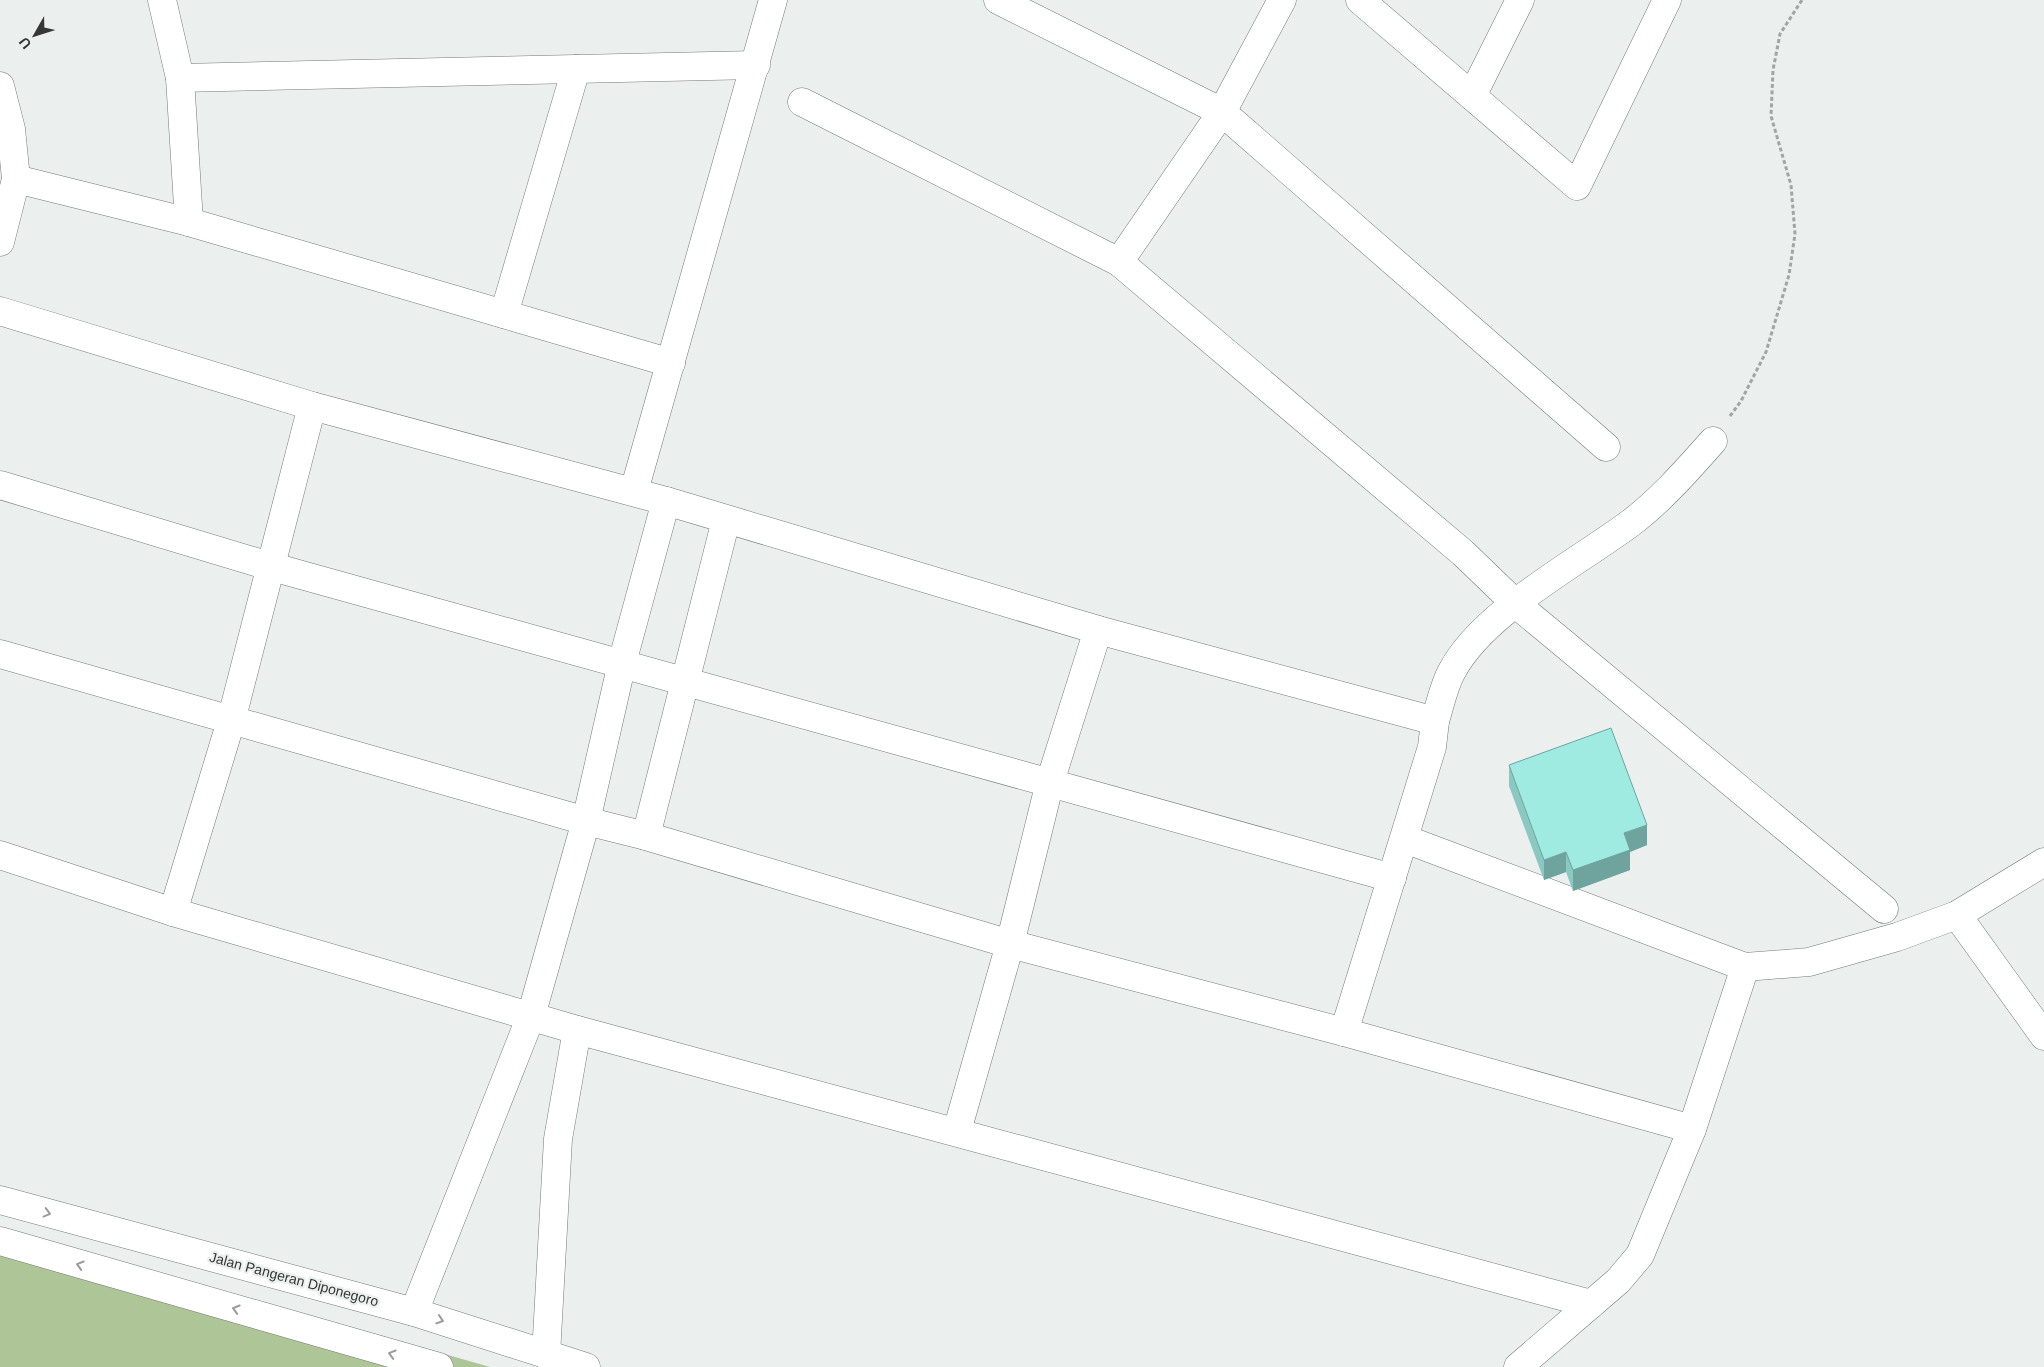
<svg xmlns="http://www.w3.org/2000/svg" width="2044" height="1367" font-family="Arial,sans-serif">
<rect width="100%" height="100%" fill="#ebf0ee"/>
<!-- green -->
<path fill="#aec598" d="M0 1227 490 1367H0Z"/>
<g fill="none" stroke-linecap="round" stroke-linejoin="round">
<!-- minor casing -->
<g stroke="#757977" stroke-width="29">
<g id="minor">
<path d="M162 0 180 78 189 222"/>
<path d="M998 0 1222 112 1282 0"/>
<path d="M1360 0 1577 186 1667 0"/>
<path d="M180 78 756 65"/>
<path d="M0 86 11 129 16 179 0 242"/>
<path d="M1472 96 1520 0"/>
<path d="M802 102 1119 262 1222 112 1606 447"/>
<path d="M16 179 189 222 671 363"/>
<path d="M1119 262 1463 553 1516 604 1884 909"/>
<path d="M0 311 312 406 666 501 1098 630 1435 721 1432 747 1344 1032"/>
<path d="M504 314 576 69"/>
<path d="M0 485 269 566 1392 878"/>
<path d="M634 491 773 0"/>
<path d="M0 654 586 821 646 836 1010 944 1344 1032 1692 1129"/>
<path d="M1435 721C1440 705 1444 685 1452 671 1483 612 1579 562 1632 522 1662 499 1688 469 1713 441"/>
<path d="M646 836 726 520"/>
<path d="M1405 839 1745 967 1809 962 1897 937 1957 915 2044 862"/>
<path d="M0 855 173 912 577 1030 1591 1304"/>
<path d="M173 912 231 721 312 406"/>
<path d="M1957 915 2044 1036"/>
<path d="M957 1131 1010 944 1050 782 1098 630"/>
<path d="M414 1312 531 1016 586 821 622 663 666 501"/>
<path d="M546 1355 558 1139 577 1030"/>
<path d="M1518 1367 1618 1281 1640 1255 1692 1129 1745 967"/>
</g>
</g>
<!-- trunk casing -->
<g stroke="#757977" stroke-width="29">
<g id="trunk">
<path d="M0 1200 414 1312 586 1367"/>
<path d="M0 1241 439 1367"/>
</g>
</g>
<!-- path -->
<path stroke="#a1a5a4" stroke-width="3" stroke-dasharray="4 2.5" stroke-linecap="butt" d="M1730 416 1741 401 1766 352 1789 275 1795 234 1791 185 1771 116 1773 70 1780 34 1802 0"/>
<!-- minor -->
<use href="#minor" stroke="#fff" stroke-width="28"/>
<!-- trunk -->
<use href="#trunk" stroke="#fff" stroke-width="28"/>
</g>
<!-- wall -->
<path fill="#89c9c2" d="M1509 765 1647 845 1630 852V870L1573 891 1566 872 1544 880 1509 786Z"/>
<!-- shaded-wall -->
<g fill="#6fa49e">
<path d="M1647 825V845L1630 852V870L1573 891V870L1624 833Z"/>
<path d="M1566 852V872L1544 880V860Z"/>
</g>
<!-- building -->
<path fill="#9feae1" stroke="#6fa49e" d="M1611 728 1647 825 1624 833 1630 850 1573 870 1566 852 1544 860 1509 765Z"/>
<!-- one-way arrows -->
<defs><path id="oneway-chevron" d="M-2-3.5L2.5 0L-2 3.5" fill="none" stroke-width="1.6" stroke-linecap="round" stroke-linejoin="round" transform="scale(1.25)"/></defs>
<g stroke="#9a9b9a">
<use href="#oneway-chevron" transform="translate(47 1213) rotate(15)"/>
<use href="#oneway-chevron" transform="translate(80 1265) rotate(-163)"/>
<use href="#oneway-chevron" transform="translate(236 1309) rotate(-164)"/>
<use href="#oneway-chevron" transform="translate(440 1320) rotate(18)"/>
<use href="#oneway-chevron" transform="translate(392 1354) rotate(-164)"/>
</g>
<g text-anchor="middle" stroke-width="4.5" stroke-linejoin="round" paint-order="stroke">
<!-- street labels -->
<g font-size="14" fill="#353736" stroke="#ebf0ee">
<text transform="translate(294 1279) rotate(15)" y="5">Jalan Pangeran Diponegoro</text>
</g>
</g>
<!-- north arrow -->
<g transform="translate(35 35) rotate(231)" stroke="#ebf0ee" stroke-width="4" paint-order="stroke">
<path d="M0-4L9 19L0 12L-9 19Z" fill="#353736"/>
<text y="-8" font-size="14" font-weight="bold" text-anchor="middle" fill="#353736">U</text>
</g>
</svg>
